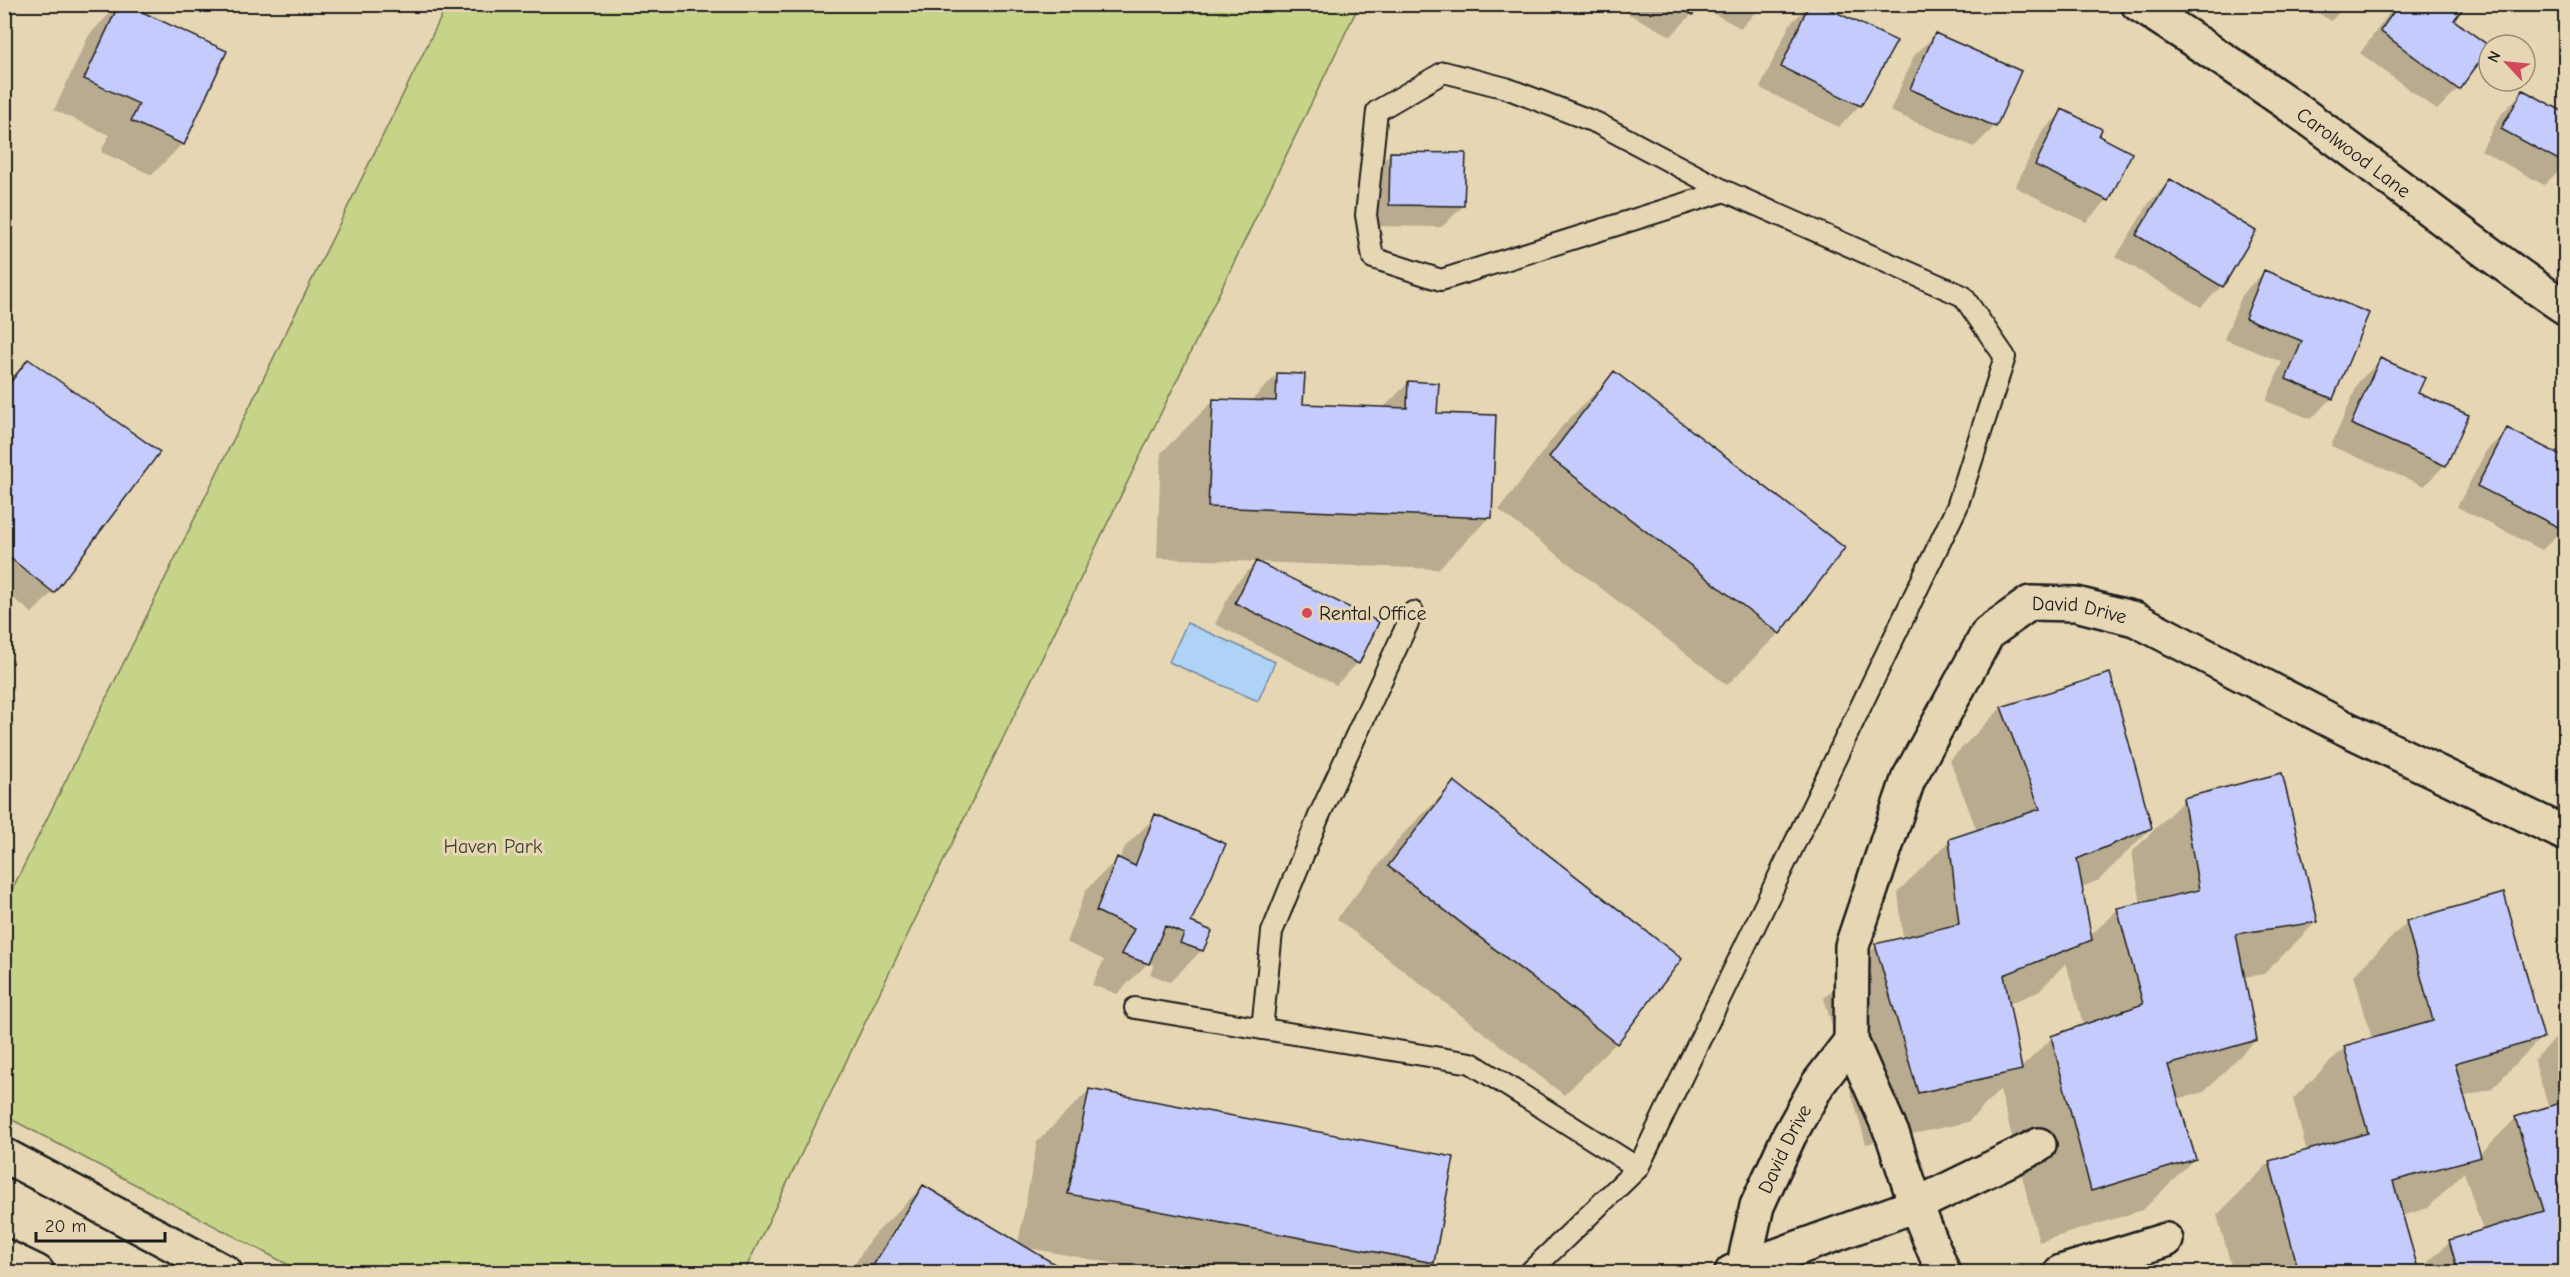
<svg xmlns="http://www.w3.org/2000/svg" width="2570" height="1277" font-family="'Comic Neue',sans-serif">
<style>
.green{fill:#c5d488;stroke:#707852;stroke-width:1.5}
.water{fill:#aed3f7;stroke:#748a9f;stroke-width:1.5}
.shadow{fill:#0003;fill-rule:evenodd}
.building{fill:#c5cbfd;stroke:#1c1c1c;stroke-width:1.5}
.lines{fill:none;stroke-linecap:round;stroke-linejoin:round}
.lane-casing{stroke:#1c1c1c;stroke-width:24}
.street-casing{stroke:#1c1c1c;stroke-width:38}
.primary-casing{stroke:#1c1c1c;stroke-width:38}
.lane{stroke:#e7d6b3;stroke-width:20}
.street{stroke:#e7d6b3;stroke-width:33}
.primary{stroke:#e7d6b3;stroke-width:33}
.poi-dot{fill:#d1495b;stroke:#e7d6b3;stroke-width:2}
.labels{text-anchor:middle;stroke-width:6;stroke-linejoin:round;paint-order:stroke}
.street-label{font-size:20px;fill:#1c1c1c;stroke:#e7d6b3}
.poi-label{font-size:20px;fill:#1c1c1c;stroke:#e7d6b3;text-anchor:start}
.park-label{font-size:20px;fill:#3e4132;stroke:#e7d6b3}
</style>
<rect width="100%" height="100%" fill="#e7d6b3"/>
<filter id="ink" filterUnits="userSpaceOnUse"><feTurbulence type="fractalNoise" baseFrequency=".0167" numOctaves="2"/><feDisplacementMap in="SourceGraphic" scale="12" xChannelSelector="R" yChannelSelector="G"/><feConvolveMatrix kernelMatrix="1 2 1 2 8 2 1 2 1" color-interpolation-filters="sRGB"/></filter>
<g filter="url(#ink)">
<path class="green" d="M447,5h912l-615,1267h-442l-297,-156v-212z"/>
<path class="water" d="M1187,623l88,39 -17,39 -89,-39z"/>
<path class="shadow" d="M119,4l63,140 -30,31 -51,-23 8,-17 -55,-25 35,-75z
M1626,4h137l-22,24 -44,-23 -5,9 -21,22 -48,-25z
M1810,4l50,101 -21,22 -79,-39 30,-64z
M2305,4h42l-16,17z
M2396,4h68l-12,17 6,68 -21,21 -77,-57z
M1935,35l60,91 -21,21 -84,-36 24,-55z
M2523,92l43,72 -22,21 -63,-35 21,-37z
M2063,111l34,26 33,17 -23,46 -21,22 -71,-35 27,-55z
M1391,153l72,53 -21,21 -73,-1 1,-52z
M2170,181l52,105 -21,21 -85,-50 33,-54z
M2264,272l103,41 -35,85 -21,21 -45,-18 16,-39 -58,-23 19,-46z
M28,360l129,93 -104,139 -21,21 -28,-22v-206z
M2381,360l35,34 29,71 -21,21 -93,-40 28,-65z
M1615,373l228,176 -64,84 -52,52 -228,-175 64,-85z
M1277,375l25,31 80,3 27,-27 27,33 54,102 -52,52 -281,-11 4,-105 52,-52 37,1z
M2507,430l59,30v65l-24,25 -85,-43 29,-56z
M1256,563l121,60 -19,40 -22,22 -121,-61 20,-40z
M2001,708l150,120 -52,52 -19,8 9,49 29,-28 23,-5 -9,-52 52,-52 132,122 -52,52 -21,3 13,63 -52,52 -27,7 18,59 -52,52 -104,32 -39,-152 -32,32 -102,22 -42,-146 52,-52 27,-7 -5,-47 52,-52 27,-9 -27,-71zM2066,963l18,64 -32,11 -32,31 -12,-65 30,-12z
M1454,783l226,176 -64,84 -52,52 -227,-176 65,-84z
M1156,816l33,107 21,9 -9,19 -31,31 -20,-8 4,-9 -6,-2 -31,31 -25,-9 12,-25 -38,-18 20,-52 31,-31 2,1 6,-13z
M2503,895l39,142 -51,52 -28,8 16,58 37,-37 33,-10 -15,-48 32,-32v244h-148l31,-30 34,-11 -19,-59 -36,36 -27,8 16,56h-184l-16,-57 52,-52 38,-11 -14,-53 52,-52 27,-8 -18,-64 52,-52z
M1089,1090l344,172 -11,10h-262l-137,-25 42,25h-215l21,-34 52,-52 95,58 19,-102z"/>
<path class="building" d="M119,4h6l102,47 -43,94 -53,-24 8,-17 -55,-25z
M1672,4h26l-5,11z
M1809,4h10l78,37 -36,65 -80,-39z
M2399,4h67l-12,16 35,26v3l-30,41 -79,-59z
M1935,33l86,38 -25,56 -86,-38z
M2523,90l43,23v51l-65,-35z
M2062,109l40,20 -3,7 33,17 -23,48 -74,-36z
M1390,152l76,1 -2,53 -75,-1z
M2170,179l86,52 -33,56 -87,-52z
M2264,270l105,43 -36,86 -47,-20 16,-38 -57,-23z
M2380,358l45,20 -7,15 51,22 -23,51 -95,-42z
M28,359l132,93 -106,141 -50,-40v-162z
M1614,371l231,177 -65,86 -231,-177z
M1277,373l28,1 -2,30 104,4 1,-27 31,2 -2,30 59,2 -4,103 -284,-11 5,-108 63,2z
M2507,428l59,30 -2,72 -87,-44z
M1256,561l123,61 -20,42 -124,-61z
M2110,673l42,155 -75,31 15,81 -88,35 18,95 -104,23 -43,-149 84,-20 -10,-85 91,-30 -39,-102z
M2282,773l36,149 -82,12 21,106 -89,25 28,94 -105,32 -40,-155 92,-32 -26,-96 82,-18 -16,-92z
M1454,781l228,178 -65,85 -229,-178z
M1155,814l71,30 -35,78 21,9 -9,20 -23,-8 4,-9 -19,-8 -16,38 -28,-10 13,-25 -38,-18 21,-54 18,9z
M2504,893l40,145 -89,25 26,94 -88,24 26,91h-120l-30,-111 99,-28 -24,-87 89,-25 -27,-100z
M1089,1089l365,68 -20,106 -366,-69z
M2566,1101v171h-108l-9,-32 95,-29 -29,-94z
M923,1185l145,87h-199z"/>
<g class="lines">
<g class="lane-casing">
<path id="lane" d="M1135,1008l336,55 167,105
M1262,1029l10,-97 47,-116 94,-204
M1530,1272l108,-104 319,-661 48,-150 -42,-61 -238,-105 -128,-68 -91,-35 -62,-16 -67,39 -11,104 7,43 68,22 284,-89"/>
</g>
<g class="street-casing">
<g id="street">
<path id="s1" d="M2138,4c59,38 118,76 174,117 85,62 166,128 254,187"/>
<path id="s2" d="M1743,1269l14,-63 32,-70 29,-52 33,-43"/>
<path d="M1732,1272l184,-67 123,-60"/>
<path id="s3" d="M1943,1272l-27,-67 -23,-69 -42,-95 1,-95 56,-166 80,-147 42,-30 46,1 59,15 210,109 221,106"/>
<path d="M2061,1272l105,-32"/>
</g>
</g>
<g class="primary-casing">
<path id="primary" d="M4,1155l221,117
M4,1256l33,16"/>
</g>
<use href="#lane" class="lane"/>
<use href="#street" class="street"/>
<use href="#primary" class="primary"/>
</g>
</g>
<circle class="poi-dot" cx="1307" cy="613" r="6"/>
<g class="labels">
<g class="street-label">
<text dy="7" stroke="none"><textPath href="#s1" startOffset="262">Carolwood Lane</textPath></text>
<text dy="7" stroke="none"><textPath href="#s3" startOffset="788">David Drive</textPath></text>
<text dy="7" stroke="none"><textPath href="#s2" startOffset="128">David Drive</textPath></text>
</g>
<g class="poi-label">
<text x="1319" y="620">Rental Office</text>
</g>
<g class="park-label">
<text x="493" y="853">Haven Park</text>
</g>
</g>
<rect width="2570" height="1277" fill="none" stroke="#e7d6b3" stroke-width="24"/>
<rect x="12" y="12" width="2546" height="1253" fill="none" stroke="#1c1c1c" stroke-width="2" filter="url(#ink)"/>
<g transform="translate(2507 63) rotate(296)"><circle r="28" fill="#e7d6b3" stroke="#968c77" stroke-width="1.5"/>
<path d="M0-4.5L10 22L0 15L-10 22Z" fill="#d1495b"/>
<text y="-9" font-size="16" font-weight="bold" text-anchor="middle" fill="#1c1c1c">N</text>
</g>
<path d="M36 1232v9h129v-9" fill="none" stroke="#1c1c1c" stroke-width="3"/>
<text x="45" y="1232" font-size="18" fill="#1c1c1c" stroke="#e7d6b3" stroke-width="4.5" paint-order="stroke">20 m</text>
</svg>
